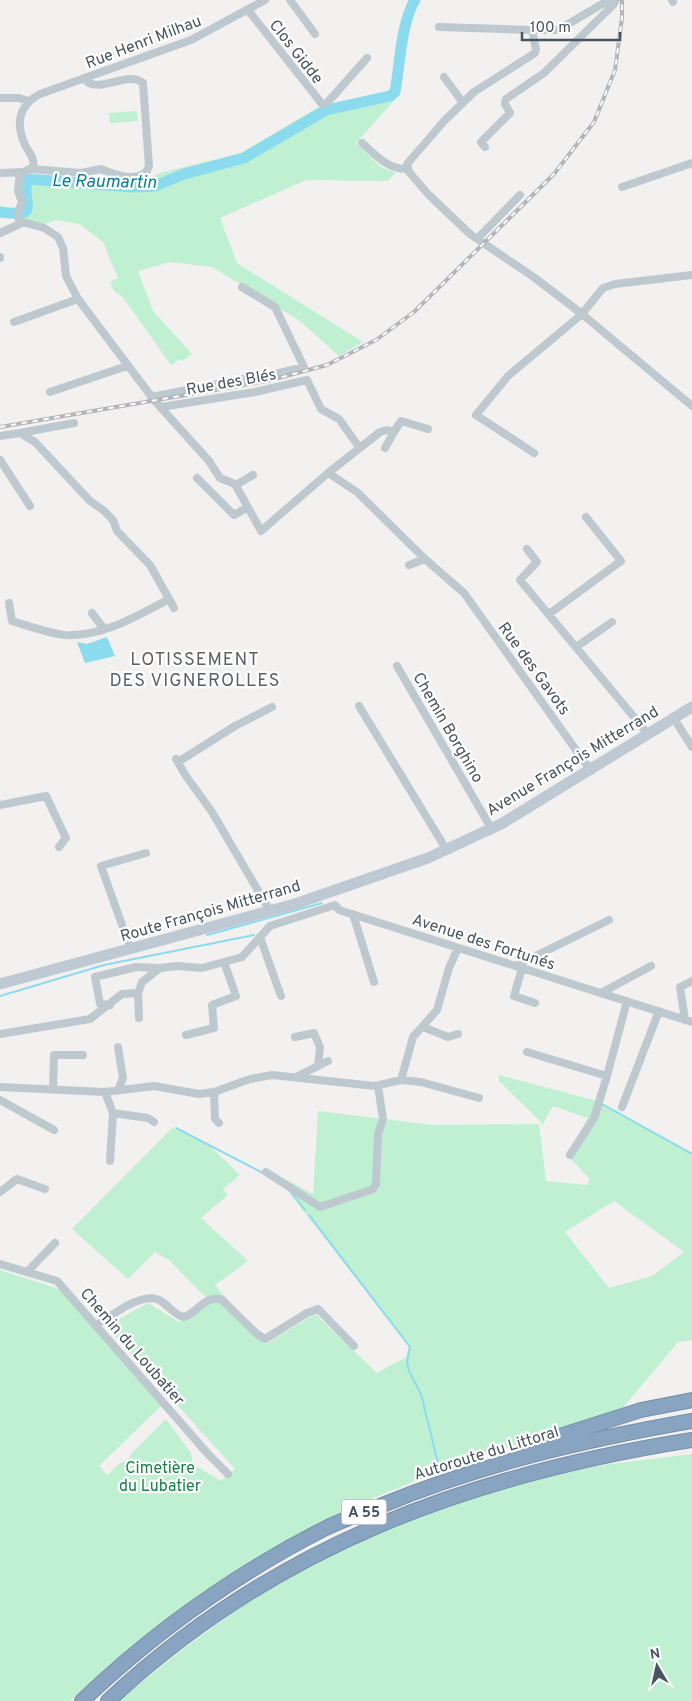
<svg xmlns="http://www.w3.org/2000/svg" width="692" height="1701" font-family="Overpass,sans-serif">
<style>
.green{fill:#bff0d1;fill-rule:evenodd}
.water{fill:#8bdbee}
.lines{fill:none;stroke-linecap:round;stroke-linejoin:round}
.stream{stroke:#8bdbee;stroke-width:2}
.river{stroke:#8bdbee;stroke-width:11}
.highway-casing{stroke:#738fab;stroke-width:16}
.street{stroke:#bec8cf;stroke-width:8}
.secondary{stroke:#bec9d4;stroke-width:11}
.highway{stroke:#88a4c0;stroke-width:14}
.rail-casing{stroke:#b2b6bb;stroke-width:4}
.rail{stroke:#fff;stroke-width:2;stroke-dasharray:5.5;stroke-linecap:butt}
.labels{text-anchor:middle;stroke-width:4.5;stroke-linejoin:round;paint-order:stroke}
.shield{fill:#fff;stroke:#7f878e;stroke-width:1}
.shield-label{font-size:15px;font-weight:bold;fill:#48545e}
.street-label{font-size:16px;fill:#48545e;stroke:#fff}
.park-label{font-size:16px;fill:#16824a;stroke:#fff}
.water-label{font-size:18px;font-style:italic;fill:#0b7d97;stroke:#fff}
.neighbourhood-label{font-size:18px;letter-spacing:1px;fill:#5d6166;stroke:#fff}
</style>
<rect width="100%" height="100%" fill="#f3f0f0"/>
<path class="green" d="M391,90l8,5 -43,48 25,24 15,6 -9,8 -81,-1 -86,38 17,45 126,79 -24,14 -39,-35 -88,-54 -42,-5 -32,9 15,40 39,43 -10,7 -2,-2 -9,6 -49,-69 -7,-4 -5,-10 8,-4 -15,-36 -24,-18 -23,-4 -14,5 -20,-4 4,-46 114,7 23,-10 78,-19 76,-45z
M137,111l1,10 -28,2 -1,-10z
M499,1075l98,26 95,52v187l-14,2 -57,68 -176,59 -94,38 -67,35 -78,48 -75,57 -61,54h-70v-431l62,20 99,116 -62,60 8,9 13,-12 8,-3 4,-7 34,-34 25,34 2,11 28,17 14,-12 -129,-143 42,-23 31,19 32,-19 -42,-43 -14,-8 -27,27 -56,-50 100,-101 37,17 31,30 -17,14 5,6 -27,23 47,43 -33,24 51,59 49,-30 62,59 29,-16 3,-10 -124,-160 -19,-18 47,25 5,-83 116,14 105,-1 7,57 42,4 1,-7 -22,-23 21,-37 -35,-12 -10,18 -44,-43zM614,1201l70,51 -32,24 -43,12 -44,-56z
M692,1454v247h-574l64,-51 83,-61 70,-36 103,-46 101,-30 65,-12z"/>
<path class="water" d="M107,637l8,19 -30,7 -8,-21 10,2z"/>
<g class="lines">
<path class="stream" d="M207,935l115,-32
M0,996l104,-31 150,-30
M602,1104l90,50
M176,1128l87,45
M291,1192l14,18
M309,1215l101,132 -3,15 2,9 12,23 18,73"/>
<path class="river" d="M0,212c43,6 21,-7 27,-33l106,8 22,-1 29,-12 60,-16 82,-48 64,-14 5,-4c5,-28 6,-69 20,-92"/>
<g class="highway-casing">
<path id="highway" d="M525,1447l116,-37 51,-10
M82,1701c71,-68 154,-127 242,-172 18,-9 37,-16 56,-23 101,-42 204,-66 312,-85
M108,1701c167,-156 362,-226 584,-261"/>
</g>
<path class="street" d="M290,0l25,34
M672,0l1,2
M248,10l74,94 5,-1 40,-45
M439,27l93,3
M444,77l19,26
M0,98h19l9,3
M362,143c14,12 26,27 46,26
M485,147l-4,-5 29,-29 -5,-9 1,-5 38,-26 70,-69 2,-4
M31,169l50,4 20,-4c13,6 43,16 48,-3l-6,-83c-15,-14 -47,14 -59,-5
M20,172l-2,19 4,11 -4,10 1,9 25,7 14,9 5,11 3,28 12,23 76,101 55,61 11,17 15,6 26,47 67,-58 29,19 68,67
M0,173l24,-1 9,-5c2,-9 -4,-14 -8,-22 -10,-22 -6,-40 15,-51l151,-54 74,-40
M622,187l70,-24
M0,233l22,-10
M478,238l42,-43
M0,257v1
M692,275l-77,9 -12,4 -21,26 110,92
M14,322l64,-23
M50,392l77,-26
M151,397l93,-18 15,-1 45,-11 -29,-60 -33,-20
M161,407l94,-15 52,-12 14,29 18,10 20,28
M20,433l54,-10
M0,436l20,-3 15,9 55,59 13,9 10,10 4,11 33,34 19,34c-32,17 -67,38 -104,36 -17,-2 -36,-9 -53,-14l-3,-18
M385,448l9,-16
M534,453l-58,-38 32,-39 74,-62 -47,-36 -65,-44 -41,-39 -20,-23 -2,-8 38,-44 29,-28 61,-39 1,-4 -4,-19h26l51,-30
M0,460l30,46
M328,473l52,-41 7,-2 7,2 7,-11 27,8
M197,478l37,37 14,-8
M236,485l17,-10
M527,549l10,13 -17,18 128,154
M409,565l16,-6 39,34 127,178
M169,599l5,9
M92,613l12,16
M549,614l72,-53 -35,-44
M576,647l36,-25
M397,666l94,162
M359,706l87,143
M673,717l19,30
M176,759l10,17 26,36 58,99
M178,762l57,-36 37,-19
M0,805l46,-9 20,42 -7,9
M353,914l21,68
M260,937l21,59
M131,950l-30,-84 45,-13
M515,966l94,-46
M522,968l-8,28 21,7
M138,993l1,25
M601,993l50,-27
M110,1005l-10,-1 -5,-27 41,-10 24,1
M685,1020l-5,-33 12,-6
M423,1027l25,10 10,-3
M0,1034l90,-15 32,-25 16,-1 4,-11 18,-14 17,-2 25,2 40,-11 28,-31 65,-21 4,5 353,112
M186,1035l28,-7 -2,-23 24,-9 -12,-34
M295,1037l19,-4 6,14 -2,19
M527,1052l80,24 20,-75
M296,1077l32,-16
M401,1080l12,-43 24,-27 12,-42 9,-20
M0,1087l105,5 49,-6 45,8 15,-2 36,-13 22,-4 103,11 26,-6 20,2 58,16
M53,1089l1,-34h29
M118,1090l5,-12 -5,-31
M105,1092l8,21 -3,48
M214,1092l1,27 4,4
M0,1100l54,30
M622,1107l37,-96
M113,1113l35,5 6,4
M570,1155l24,-37 13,-42
M266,1172l54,35 53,-18 3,-5 2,-50 5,-15 -5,-33
M0,1192l17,-13 28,10
M0,1264l57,17 151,173 20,20
M27,1272l28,-29
M96,1325c14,-8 46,-34 63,-25 9,4 14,15 25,17 15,-5 21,-23 38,-17l35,34 8,5 42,-26 11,-4 36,37"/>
<path class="secondary" d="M0,984l295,-80 133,-46 73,-34 191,-117"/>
<use href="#highway" class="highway"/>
<g class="rail-casing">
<path id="rail" d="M0,427l267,-46 60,-16 49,-25 38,-28 140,-138 40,-52 21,-52 7,-52v-18"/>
</g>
<use href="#rail" class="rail"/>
</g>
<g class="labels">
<rect class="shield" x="341.5" y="1499.5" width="45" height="25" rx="4"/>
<g class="shield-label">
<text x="364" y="1517">A 55</text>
</g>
<g class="street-label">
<text transform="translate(143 41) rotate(-21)" y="6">Rue Henri Milhau</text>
<text transform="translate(297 51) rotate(52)" y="6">Clos Gidde</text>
<text transform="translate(231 381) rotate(-10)" y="6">Rue des Blés</text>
<text transform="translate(535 668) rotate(54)" y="6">Rue des Gavots</text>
<text transform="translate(449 727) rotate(60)" y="6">Chemin Borghino</text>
<text transform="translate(572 760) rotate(-31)" y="6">Avenue François Mitterrand</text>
<text transform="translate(210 910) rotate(-16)" y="6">Route François Mitterrand</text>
<text transform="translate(484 941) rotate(18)" y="6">Avenue des Fortunés</text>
<text transform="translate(133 1346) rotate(49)" y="6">Chemin du Loubatier</text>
<text transform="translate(486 1452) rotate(-17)" y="6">Autoroute du Littoral</text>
</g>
<g class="park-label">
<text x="160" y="1473">Cimetière<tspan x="160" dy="18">du Lubatier</tspan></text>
</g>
<g class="water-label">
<text transform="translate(104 181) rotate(1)" y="6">Le Raumartin</text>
</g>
<g class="neighbourhood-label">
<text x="195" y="665">LOTISSEMENT<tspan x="195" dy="21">DES VIGNEROLLES</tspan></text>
</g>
</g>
<g transform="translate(657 1666) rotate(351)" stroke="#ffffff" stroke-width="4" paint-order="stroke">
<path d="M0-4L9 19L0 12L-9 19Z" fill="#48545e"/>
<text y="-8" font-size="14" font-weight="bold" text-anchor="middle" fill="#48545e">N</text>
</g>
<path d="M522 32v8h98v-8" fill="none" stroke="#48545e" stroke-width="2.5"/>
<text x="530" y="32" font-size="15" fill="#48545e" stroke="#ffffff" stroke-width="4" paint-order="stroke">100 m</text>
</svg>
